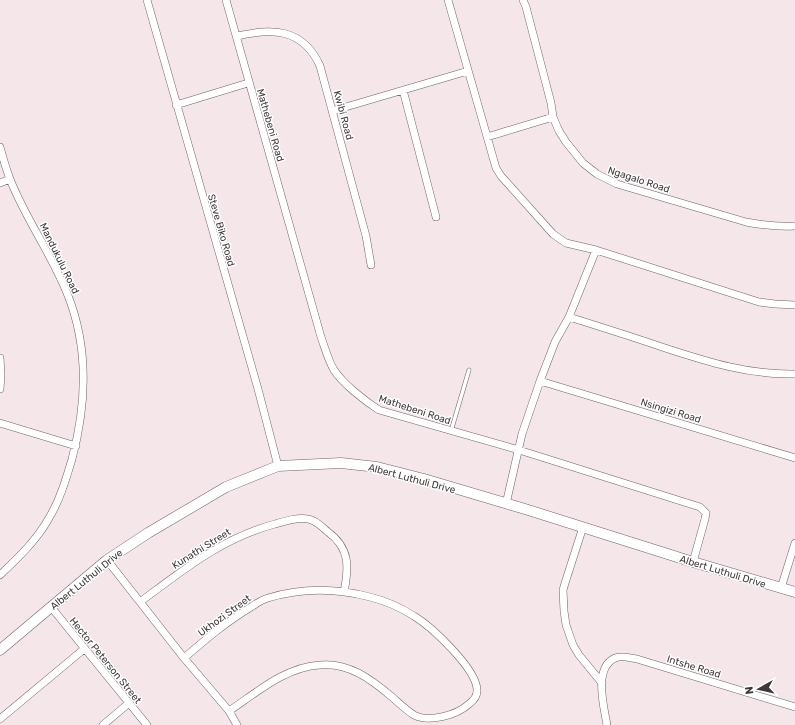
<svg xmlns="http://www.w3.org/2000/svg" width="795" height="725" font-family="Rubik,sans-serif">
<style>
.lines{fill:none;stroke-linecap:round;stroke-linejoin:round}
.lane-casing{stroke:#6f6265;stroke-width:4.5}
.street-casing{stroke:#6f6265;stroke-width:8}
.secondary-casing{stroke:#6f6265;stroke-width:11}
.lane{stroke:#fff;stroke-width:3.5}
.street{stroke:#fff;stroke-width:7}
.secondary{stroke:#fff;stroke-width:10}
.labels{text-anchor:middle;stroke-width:3;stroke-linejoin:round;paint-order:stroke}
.street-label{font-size:10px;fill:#3e383a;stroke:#fff}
</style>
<rect width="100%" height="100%" fill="#f5e6e9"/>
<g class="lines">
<g class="lane-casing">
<path id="lane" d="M451,431l18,-61"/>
</g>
<g class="street-casing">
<path id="street" d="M147,0l111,389 20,77
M226,0l95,337c4,11 7,23 13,33 9,14 31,31 45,40l140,40 181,57 6,6 -1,6 -12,43
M448,0l48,168 5,8 52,58 13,9 30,7 163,52 16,2 20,1
M523,0l3,7 25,96 2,14 6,14 7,11 17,21 14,11 20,10 129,38c16,3 32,5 49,4
M237,36c35,-8 66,-8 83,30l46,170 5,29
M403,90l33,127
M176,105l72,-22
M332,111l136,-40
M487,137l66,-20
M0,147c3,11 6,22 10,32 15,39 41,74 57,114 22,54 20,110 5,166 -6,20 -12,41 -23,59 -12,22 -31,40 -49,57
M0,183l10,-4
M569,317c32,10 64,20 96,31 43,14 84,27 130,26
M0,358l1,17 -1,14
M540,381l255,77
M0,423l76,23
M506,504l16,-70 18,-53 15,-39 14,-25 27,-67
M583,527l-17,53 -3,10 1,21 2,14 7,20 6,10 23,28
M107,560l77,98 45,53 8,14
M781,588l14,-45
M140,602c43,-32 82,-64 135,-78 10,-3 23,-7 33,-5 8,1 14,8 20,13 22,16 21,35 16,60
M51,607l96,118
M184,658c21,-18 42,-36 67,-51 5,-3 10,-7 17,-9 33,-10 68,-10 102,-1 16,4 30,10 44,19 18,11 64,54 63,75 0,6 -4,10 -8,13 -12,11 -40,19 -55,11 -8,-5 -15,-12 -22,-18 -21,-18 -44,-35 -72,-32 -35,2 -64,28 -91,46
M0,719l84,-70
M103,725l26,-22
M607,725c-3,-18 -14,-57 8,-67 7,-3 15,0 22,1l158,48"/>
</g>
<g class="secondary-casing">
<path id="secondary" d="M0,650l107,-90 41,-27 78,-46 52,-21 63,-3 36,4 47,12 101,30 168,53 102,30"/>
</g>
<use href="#lane" class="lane"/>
<use href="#street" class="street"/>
<use href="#secondary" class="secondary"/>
</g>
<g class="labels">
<g class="street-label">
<text transform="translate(344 115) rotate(75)" y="4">Kwibi Road</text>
<text transform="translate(271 125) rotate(74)" y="4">Mathebeni Road</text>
<text transform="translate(639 179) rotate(18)" y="4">Ngagalo Road</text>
<text transform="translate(222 230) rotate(74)" y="4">Steve Biko Road</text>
<text transform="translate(60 258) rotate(64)" y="4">Mandukulu Road</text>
<text transform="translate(415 409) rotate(18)" y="4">Mathebeni Road</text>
<text transform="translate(671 410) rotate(17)" y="4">Nsingizi Road</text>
<text transform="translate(412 478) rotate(15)" y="4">Albert Luthuli Drive</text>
<text transform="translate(201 548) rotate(-32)" y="4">Kunathi Street</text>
<text transform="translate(723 571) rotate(17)" y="4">Albert Luthuli Drive</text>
<text transform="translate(86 579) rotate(-39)" y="4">Albert Luthuli Drive</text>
<text transform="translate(224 615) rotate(-36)" y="4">Ukhozi Street</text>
<text transform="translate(106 660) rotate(51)" y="4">Hector Peterson Street</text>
<text transform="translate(694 666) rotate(17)" y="4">Intshe Road</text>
</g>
</g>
<g transform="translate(759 689) rotate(262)" stroke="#ffffff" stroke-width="3" paint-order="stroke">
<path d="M0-3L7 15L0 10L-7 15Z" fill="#3e383a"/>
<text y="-6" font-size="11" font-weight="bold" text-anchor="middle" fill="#3e383a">N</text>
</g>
</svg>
